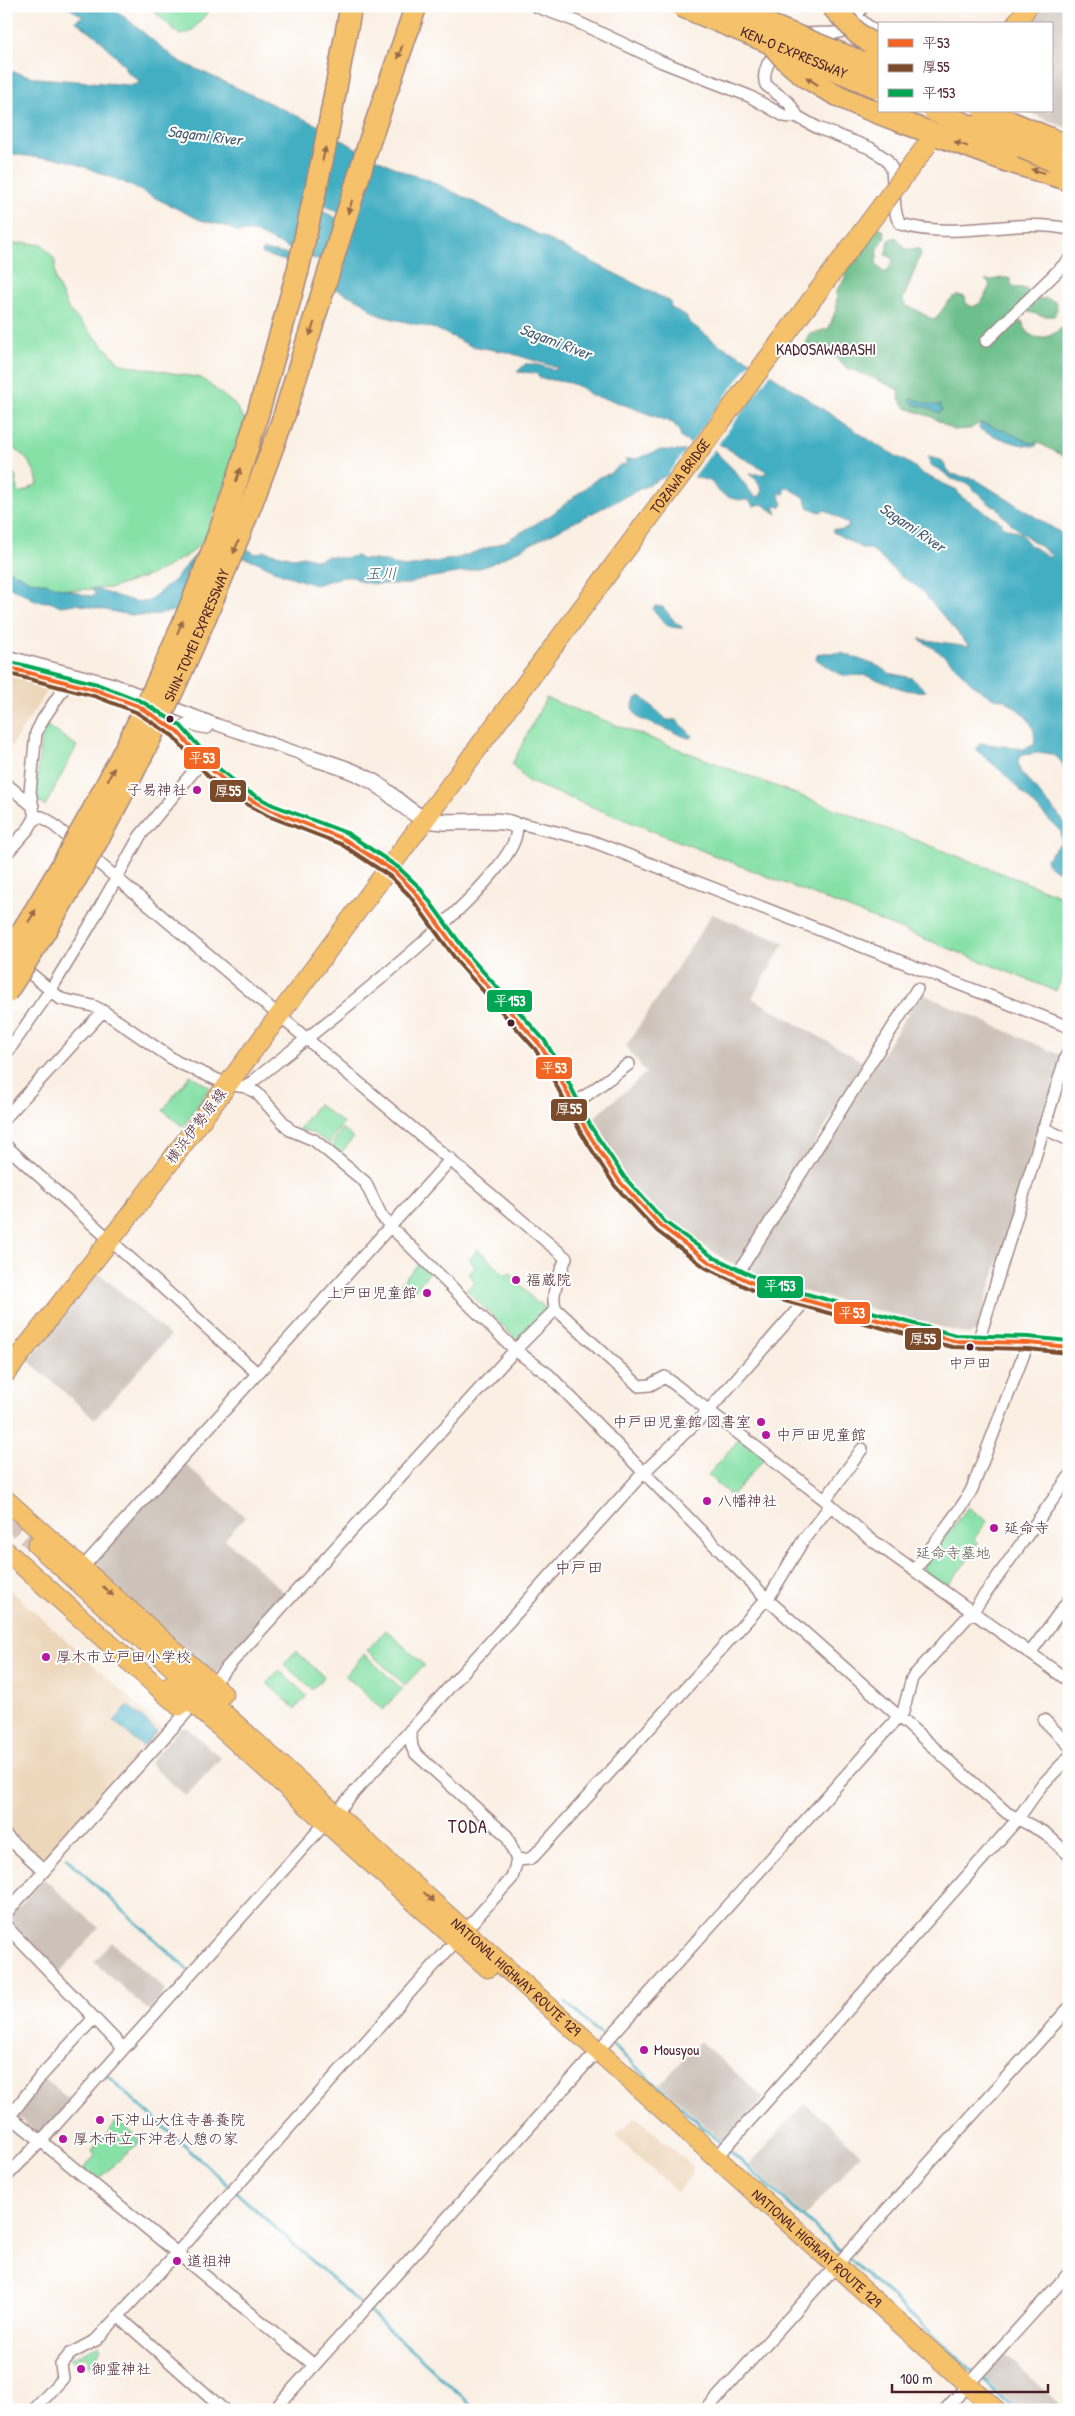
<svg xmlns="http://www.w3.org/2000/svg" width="1075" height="2416" font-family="'Patrick Hand','Klee One',sans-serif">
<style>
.built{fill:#edd7bb}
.industrial{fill:#ccc2b9}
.green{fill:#87e1a7;stroke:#688069}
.forest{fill:#6dbf8c;stroke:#5c6f5c}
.water{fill:#43aec2;stroke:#466676;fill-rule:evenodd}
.pier{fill:#faefe3}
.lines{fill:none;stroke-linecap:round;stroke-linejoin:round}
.stream{stroke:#43aec2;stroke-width:3}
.trunk-tunnel{stroke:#d7c5be;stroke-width:19;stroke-dasharray:19 9;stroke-linecap:butt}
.minor-casing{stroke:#a28787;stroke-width:14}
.tertiary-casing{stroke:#a28787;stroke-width:18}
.primary-casing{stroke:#a28787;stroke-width:21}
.trunk-casing{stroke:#a28787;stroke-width:21}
.motorway-casing{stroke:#a28787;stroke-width:24}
.minor{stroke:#fff;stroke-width:11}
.tertiary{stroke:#fff;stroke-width:15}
.primary{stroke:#f5c16b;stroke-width:19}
.trunk{stroke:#f5c16b;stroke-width:19}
.motorway{stroke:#f5c16b;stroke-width:21}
.primary-bridge-casing{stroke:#a28787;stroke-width:21;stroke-linecap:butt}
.motorway-bridge-casing{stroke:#a28787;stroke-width:24;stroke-linecap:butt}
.primary-bridge{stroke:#f5c16b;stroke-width:19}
.motorway-bridge{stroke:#f5c16b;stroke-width:21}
.bus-1-casing{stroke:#fff;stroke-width:8}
.bus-2-casing{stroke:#fff;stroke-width:8}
.bus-3-casing{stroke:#fff;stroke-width:8}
.bus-1{stroke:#f26522;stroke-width:4}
.bus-2{stroke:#7a4b2a;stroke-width:4}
.bus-3{stroke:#00a651;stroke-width:4}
.oneway{fill:#976848}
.bus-dot{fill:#4a1f2b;stroke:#fff;stroke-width:2}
.poi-dot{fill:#b5179e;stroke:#fff;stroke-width:2}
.labels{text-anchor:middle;stroke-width:4;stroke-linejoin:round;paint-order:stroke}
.bus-label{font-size:14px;fill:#4a1f2b;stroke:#fff}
.street-label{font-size:15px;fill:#4a1f2b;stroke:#fff}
.poi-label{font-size:15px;fill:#4a1f2b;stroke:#fff;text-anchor:start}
.park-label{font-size:15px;fill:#5c5950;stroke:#fff}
.water-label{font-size:16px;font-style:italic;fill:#475f6f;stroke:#fff}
.neighbourhood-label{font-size:16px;fill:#4a1f2b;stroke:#fff}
.quarter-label{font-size:18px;letter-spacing:1px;fill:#4a1f2b;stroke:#fff}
.line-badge{stroke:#fff;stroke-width:2}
.badge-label{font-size:14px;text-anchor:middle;font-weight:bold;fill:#fff}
</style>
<rect width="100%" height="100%" fill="#fff"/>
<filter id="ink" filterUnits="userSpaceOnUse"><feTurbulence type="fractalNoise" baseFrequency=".02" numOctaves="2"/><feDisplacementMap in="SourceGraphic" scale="10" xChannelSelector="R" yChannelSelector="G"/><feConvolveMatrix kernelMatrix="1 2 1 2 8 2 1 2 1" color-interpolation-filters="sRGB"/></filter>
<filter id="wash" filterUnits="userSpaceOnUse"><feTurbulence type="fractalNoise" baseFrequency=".0096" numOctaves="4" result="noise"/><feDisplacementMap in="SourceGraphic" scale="20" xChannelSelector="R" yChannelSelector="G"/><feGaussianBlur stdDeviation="1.12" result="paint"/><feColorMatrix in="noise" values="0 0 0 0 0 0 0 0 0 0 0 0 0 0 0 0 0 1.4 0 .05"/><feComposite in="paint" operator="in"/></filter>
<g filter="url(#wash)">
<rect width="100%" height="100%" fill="#faefe3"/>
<path class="built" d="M6,673l46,11 -46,70z
M6,1586l158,143 -18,22 -6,1 -10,12 -1,5 -79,88 -10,1 -34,-31z
M635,2116l58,51 -1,8 -15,17 -61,-55z"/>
<path class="industrial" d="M1044,6h25v123l-44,-18h26v-87h-20z
M712,914l73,29 -33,55 113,65 -125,199 -7,3 -68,-44 -45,-46 -31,-53 57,-49 -20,-27z
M921,993l141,63 -86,276 -8,2 -212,-55 -7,-16z
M98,1272l72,64 -75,83 -66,-58z
M182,1461l63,56 -20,22 62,56 -71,78 -4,1 -120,-109z
M181,1727h5l35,31 -35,38 -37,-33z
M44,1879l55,49 -40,46 -51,-55z
M112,1942l54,48 -17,21 -55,-49z
M700,2041l64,57 -41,43 -63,-56z
M43,2078l29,24 -30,35 -28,-23z
M805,2103l56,51 -56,62 -56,-51z
M1001,2351l63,56 -2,3h-43l-39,-36z"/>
<path class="green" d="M148,6h65l-22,26 -11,3z
M27,243l16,2 12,15v19l14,31 52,54 80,14 33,26 14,20 -43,114 -14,15 -35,20 -44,15 -36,2 -13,-1 -22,-7 -11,-1 -24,-13v-106l9,13 3,15 3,3 17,-9c-3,-20 -16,-31 -32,-41v-199z
M546,698l523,201v64l-13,28 -529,-210 -15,-17z
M46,725l31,21 -32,60 -7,-5 -3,-6 6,-54z
M190,1075l20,12 -27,40 -20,-17z
M318,1104l25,19 -14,21 -14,-10 -16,-5z
M343,1128l10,10 -13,16 -9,-8z
M478,1249l27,26 6,-2 26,31 2,-2 11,10 -31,30 -53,-52 9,-9 -6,-7 6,-7 -6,-7z
M420,1262l11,9 -22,25 -11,-10z
M740,1438l26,19 -35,39 -23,-21z
M968,1507l19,14 -13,18 4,4 -4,5 2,2 -30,37 -25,-18z
M386,1630l38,35 -19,20 -38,-35z
M296,1651l28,26 -12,13 -28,-26z
M364,1654l38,35 -19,21 -38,-35z
M279,1670l28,26 -12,13 -28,-26z
M118,2120l23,21 -45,40 -13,-11 12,-14 -3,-5z
M99,2345l2,2 -9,21 -4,-4 2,-3 -5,-5 -2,2 -3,-2 -6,7 -5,-4z"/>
<path class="forest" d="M879,227l4,3 2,6 -7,13 -2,15 7,8h4l6,-11 -2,-4 -6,-2 4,-15 7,-3 10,12h13l2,4 -18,47 3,7h5l23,13c10,-9 16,-30 31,-23l1,6 6,4 7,-3 5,-6 6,-13 -5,-5c10,2 16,-5 26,-1v5l4,4c11,-2 15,4 21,12l10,-2 10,4 1,7 -3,7h-10l-23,-6 -39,34 6,3 20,-19 14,-7c8,28 34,16 47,-1v139l-32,-17 -7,1 -45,-19 -5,-1 -10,6 -17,1 -21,-13 -26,-9 -7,-9 1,-6 -3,-4 -31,-14 -17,-6 -9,-6 -12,-17 -15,7c-8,-5 -7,-10 -5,-18l21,-7 7,-19 1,-19 7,-10 2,-9z"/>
<path class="water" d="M65,6h46l66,54 140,65 42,25 47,23 21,6 59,29 185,94 -1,5 16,9 3,6 29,22 31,16 128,85 35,20 11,9 34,16 3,6 42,27v3l18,7 10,12 19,12 3,-1c-14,-13 -50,-34 -54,-49l-6,-1 -24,-22 -16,-5 -13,-10 -5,-2 -4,-3 -2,-7 13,3 10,14 24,5 94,59v268c-4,-19 3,-49 -23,-53 -8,-2 -16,3 -24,1l-4,7 2,10 47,54 2,-2v52l-14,-5 -8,-6 -1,-5 16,-18 -1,-9 -61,-62 -25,-21 6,-6 42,6 11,-4c4,-24 -14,-33 -30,-46 -22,1 -41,-26 -56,-40 -9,-8 -20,-14 -29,-20l50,7 -50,-58 -21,-14 -27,-25h-7l-31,-17v-3l9,1 7,-3 -2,-4 -22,-13 -5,2 -11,-4 -5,-11 -15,-9 -6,1 2,3 -1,2 -6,-1 5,11 -2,3 -7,-1 3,8 -15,-10 -9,2 -4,-6c-14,1 -31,-4 -37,-18l-36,-11 -189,95 -23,6 -43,7 -11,5h-36l-12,-2 -9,-5h-11l-27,8 -33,-11 -27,-13 -15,-4 -61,53 -31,6 -18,-1 -54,-11 -16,2 -11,-4 -14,-1c-9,-8 -19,-9 -29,-17v-16l24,13 11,1 48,14 7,-1 -5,-7 42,13 14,1 26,-21 34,-39 37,5 12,7 8,-3 29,7 10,-2 15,4 10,-4 14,2 16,-2 2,3 26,2 8,4 12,2 52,-9 46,-16 47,-27 48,-38 10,-3 11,-9h6v-6c12,2 21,-5 31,-8 10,-3 21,2 32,-1l2,-6 -10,-6 -2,-8 -6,-7 -62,-23 -19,-4 -10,-8 -12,-5 -30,-5 -5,-5 -18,-1 8,-8h10l20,6 3,-2 -51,-16 -36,-6 -35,-17 -55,-13 -10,-6 -8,-8 -28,-13 -15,-13 22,-6 4,-3 -4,-4 -31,-5 -22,4 -27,-8 1,-4 34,6 2,-3 -45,-21h-17l-12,-6 -25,-6 -77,-38 -54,-21 -13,-3h-16l-34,-5v-83l32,8 91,7 9,-1 1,-3 -13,-10 -2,-6 -29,-30 -20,-14 8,-5zM321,204l35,17 2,4 -5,1 -33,-16zM716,442l50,29v3h-17c7,5 15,13 12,21l-4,2 -4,-2 -20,-26 -20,-20z
M912,398c9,3 18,8 28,7l2,5 -2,3c-6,-1 -7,-4 -12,-5 -8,-3 -12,-1 -19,-8z
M980,423l26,8 24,12 7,-1 -1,4c-17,1 -42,-10 -57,-17z
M655,606l8,1 12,15 8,6c-22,0 -17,-7 -31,-19z
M822,653h20l36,13 11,7 23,5 14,13c-19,3 -38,-8 -56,-14 -9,-4 -20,1 -30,-3 -9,-3 -16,-10 -24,-15l1,-4z
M641,696l26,24h10c4,8 11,8 15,17l-4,1 -50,-20 -6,-10 3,-9z
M128,1705l29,26 -14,16 -29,-26z"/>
<path class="pier" d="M753,359l18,14 -78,105 -17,-4 -12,6z"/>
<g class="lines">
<path class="stream" d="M66,1858l122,112
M565,2002l40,36
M610,2043l233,210
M105,2074l255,230
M847,2257l127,115
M368,2311l109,99
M979,2376l37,34"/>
</g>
</g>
<g filter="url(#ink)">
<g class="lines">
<path class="trunk-tunnel" d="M6,1517l31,28"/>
<g class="minor-casing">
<path id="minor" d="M535,6l38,14 89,42 87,34 35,20 8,1 4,-3
M852,13l27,22
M805,34c36,-3 37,7 58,-28
M779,48c-9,11 -18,23 -13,37l23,18 9,14 20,11 52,20 16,11 6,10 3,39 2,10 4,6c54,17 113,-7 168,5
M986,341l83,-81
M6,656l107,28 105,41 89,31
M177,731l11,-7 19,4
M6,784l27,22
M35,818l7,-1 7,4 517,437c-5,14 -17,37 -10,51l83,77 11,-1 15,-8 160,123 44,38 200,143
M523,824l66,16 480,187
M6,854l23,-26 6,-10 -5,-26 6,-59 7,-14 25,-37
M19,964l42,35 32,7 10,5 74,51 50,22 19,3 11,6 33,37 24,10 51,42 16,33 9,11 125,124 34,25 218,224 240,214 38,20 24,22
M6,1054l44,-63 39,-64 51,-91 63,-76
M246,1087c41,-35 284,-214 270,-261
M573,1105l56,-41
M6,1117l97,-106
M1043,1128l26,12
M6,1146l251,227
M735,1278l182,-289
M978,1342l88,-286 3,1
M825,1500l37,-51
M82,1568l369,-409
M915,1570l49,-67 8,-14 56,-146
M1030,1653l38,-52
M212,1684l303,-334 41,-41
M1044,1720l25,25
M341,1807l303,-335 65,-62 97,-110
M6,1836l38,35
M517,1860l12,-1 5,-3 237,-262 33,-55 27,-34
M6,1913l180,-200
M6,1926l117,122
M6,2113l35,28 -35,36
M10,2116l31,-40 52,-57
M716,2158l301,-338 24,-34 28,-29
M118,2316l106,94
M314,2365l-137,-112 335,-375 5,-18 -10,-24 -92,-83 -3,-6 -2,-17
M34,2410l29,-32 -2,-13 9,-11 26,-14 81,-87 -136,-112 279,-312
M274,2410l629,-698 9,-34 61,-67 96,-134
M706,2410l363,-402
M945,2410l124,-137"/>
</g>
<g class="tertiary-casing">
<path id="tertiary" d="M6,667c59,15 123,24 171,64 10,9 18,20 27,31 11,13 24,23 38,33 36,25 80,28 116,52 19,12 41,26 56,44 18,22 32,48 51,70 24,29 51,55 75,84 19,25 31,58 46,85 41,74 100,130 179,159l189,52 74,2 41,4
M307,756c22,7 44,13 65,25 18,10 33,30 53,38 23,8 77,-4 91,7"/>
</g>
<g class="primary-casing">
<path id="primary" d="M1016,24l12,-18
M392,864l42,-57
M6,1373l134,-171 243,-326"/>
</g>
<g class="trunk-casing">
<g id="trunk">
<path d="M6,1500l217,194"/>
<path id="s1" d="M37,1545l959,865"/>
<path d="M6,1551l173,155"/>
<path d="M172,1684l316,284"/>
</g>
</g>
<g class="motorway-casing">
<path id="motorway" d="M1007,161l62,19
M298,270l27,-123 26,-141
M283,419l87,-279 46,-134"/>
</g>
<use href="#minor" class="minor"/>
<use href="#tertiary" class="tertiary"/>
<use href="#primary" class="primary"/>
<use href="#trunk" class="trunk"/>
<use href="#motorway" class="motorway"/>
<g class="primary-bridge-casing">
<g id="primary-bridge">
<path id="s2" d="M434,807l493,-662"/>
<path d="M383,876l9,-12"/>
</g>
</g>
<g class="motorway-bridge-casing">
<g id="motorway-bridge">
<path id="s3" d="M681,6l198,82"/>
<path d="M722,6l157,63"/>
<path d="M753,6c21,71 95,96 157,119 32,12 65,24 97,36"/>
<path d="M832,6l25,27 22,16"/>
<path d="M934,111l120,50"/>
<path d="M984,111l77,32"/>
<path d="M6,957c88,-137 163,-285 218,-438 29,-82 51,-166 74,-249"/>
<path id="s4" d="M6,993c120,-183 203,-369 277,-574"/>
</g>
</g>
<use href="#primary-bridge" class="primary-bridge"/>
<use href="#motorway-bridge" class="motorway-bridge"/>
<g class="bus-1-casing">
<path id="bus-1" d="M6,667l90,23 42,16 39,25 36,40 29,24 28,15 74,29 51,33 19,19 51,70 75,84 19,31 27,54 34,52 41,44 48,36 56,27 189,52 74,2 41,4"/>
</g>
<g class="bus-2-casing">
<path id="bus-2" d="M6,673l88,23 42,16 37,24 35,40 31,24 29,16 73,28 50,33 18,18 51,70 75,84 18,30 28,54 34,53 42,45 49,37 57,27 189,52 76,2 40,4"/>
</g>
<g class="bus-3-casing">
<path id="bus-3" d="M7,661l90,23 44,17 40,25 36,41 28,23 28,15 74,28 52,35 20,19 51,70 75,84 19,32 27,54 34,51 40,44 48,35 54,26 188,52 73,2 41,4"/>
</g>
<use href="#bus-1" class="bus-1"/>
<use href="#bus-2" class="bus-2"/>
<use href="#bus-3" class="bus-3"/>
</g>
<defs><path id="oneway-solid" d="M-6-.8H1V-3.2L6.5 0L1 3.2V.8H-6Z" transform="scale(1.25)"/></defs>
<g class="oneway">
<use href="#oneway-solid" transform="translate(400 52) rotate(109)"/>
<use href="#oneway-solid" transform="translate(812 81) rotate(-146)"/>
<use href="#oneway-solid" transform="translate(961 144) rotate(-160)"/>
<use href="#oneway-solid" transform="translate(324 154) rotate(-78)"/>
<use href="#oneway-solid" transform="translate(1038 171) rotate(-165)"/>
<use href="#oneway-solid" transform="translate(350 207) rotate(107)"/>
<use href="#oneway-solid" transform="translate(312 329) rotate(108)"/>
<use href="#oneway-solid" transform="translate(238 475) rotate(-71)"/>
<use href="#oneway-solid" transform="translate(236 547) rotate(112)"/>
<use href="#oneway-solid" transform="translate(180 627) rotate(-67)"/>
<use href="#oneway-solid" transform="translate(111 774) rotate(-63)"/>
<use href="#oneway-solid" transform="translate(32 916) rotate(-59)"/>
<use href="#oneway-solid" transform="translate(108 1591) rotate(42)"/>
<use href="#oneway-solid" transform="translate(429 1897) rotate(42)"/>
</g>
</g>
<g class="bus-dot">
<circle cx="170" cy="719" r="4.5"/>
<circle cx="511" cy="1023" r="4.5"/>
<circle cx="970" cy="1347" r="4.5"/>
</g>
<g class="poi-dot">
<circle cx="197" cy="790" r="5"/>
<circle cx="516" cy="1280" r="5"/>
<circle cx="427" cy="1293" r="5"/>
<circle cx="761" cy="1422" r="5"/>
<circle cx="766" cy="1435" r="5"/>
<circle cx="707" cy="1501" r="5"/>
<circle cx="994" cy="1528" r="5"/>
<circle cx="46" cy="1657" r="5"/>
<circle cx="644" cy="2050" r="5"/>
<circle cx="100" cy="2120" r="5"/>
<circle cx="63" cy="2139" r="5"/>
<circle cx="177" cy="2261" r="5"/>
<circle cx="81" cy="2369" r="5"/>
</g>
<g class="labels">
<g class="bus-label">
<text x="970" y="1368">中戸田</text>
</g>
<g class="street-label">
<text dy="5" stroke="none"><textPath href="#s3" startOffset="122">KEN-O EXPRESSWAY</textPath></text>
<text dy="5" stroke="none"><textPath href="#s2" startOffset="412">TOZAWA BRIDGE</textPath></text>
<text dy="5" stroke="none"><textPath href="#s4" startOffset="406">SHIN-TOMEI EXPRESSWAY</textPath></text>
<text transform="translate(196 1126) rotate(-53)" y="5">横浜伊勢原線</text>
<text dy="5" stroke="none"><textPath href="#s1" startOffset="645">NATIONAL HIGHWAY ROUTE 129</textPath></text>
<text dy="5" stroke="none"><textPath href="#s1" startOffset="1050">NATIONAL HIGHWAY ROUTE 129</textPath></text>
</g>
<g class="poi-label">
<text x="187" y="795" text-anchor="end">子易神社</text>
<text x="526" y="1285">福蔵院</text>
<text x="417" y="1298" text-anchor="end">上戸田児童館</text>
<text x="751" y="1427" text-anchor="end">中戸田児童館 図書室</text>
<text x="776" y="1440">中戸田児童館</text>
<text x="717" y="1506">八幡神社</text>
<text x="1004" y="1533">延命寺</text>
<text x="56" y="1662">厚木市立戸田小学校</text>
<text x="654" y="2055">Mousyou</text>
<text x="110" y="2125">下沖山大住寺善養院</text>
<text x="73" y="2144">厚木市立下沖老人憩の家</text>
<text x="187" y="2266">道祖神</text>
<text x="91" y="2374">御霊神社</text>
</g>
<g class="park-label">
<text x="953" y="1558">延命寺墓地</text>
</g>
<g class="water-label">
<text transform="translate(205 135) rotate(7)" y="6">Sagami River</text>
<text transform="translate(556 341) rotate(21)" y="6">Sagami River</text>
<text transform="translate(913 527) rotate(34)" y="6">Sagami River</text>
<text x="381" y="579">玉川</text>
</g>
<g class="neighbourhood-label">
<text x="826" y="355">KADOSAWABASHI</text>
<text x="579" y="1573">中戸田</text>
</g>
<g class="quarter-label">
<text x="468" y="1833">TODA</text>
</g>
</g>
<g class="line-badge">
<rect x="183" y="746" width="38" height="24" rx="5" fill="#f26522"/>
<rect x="209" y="779" width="38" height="24" rx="5" fill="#7a4b2a"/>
<rect x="486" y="989" width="47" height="24" rx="5" fill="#00a651"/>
<rect x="535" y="1056" width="38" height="24" rx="5" fill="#f26522"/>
<rect x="550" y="1098" width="38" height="24" rx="5" fill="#7a4b2a"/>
<rect x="756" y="1275" width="48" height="24" rx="5" fill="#00a651"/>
<rect x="833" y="1301" width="38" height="24" rx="5" fill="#f26522"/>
<rect x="904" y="1327" width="38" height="24" rx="5" fill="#7a4b2a"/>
</g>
<g class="badge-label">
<text x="202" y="763">平53</text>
<text x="228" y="796">厚55</text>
<text x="510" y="1006">平153</text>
<text x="554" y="1073">平53</text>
<text x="569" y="1114">厚55</text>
<text x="780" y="1291">平153</text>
<text x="852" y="1318">平53</text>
<text x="923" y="1344">厚55</text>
</g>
<rect width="1075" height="2416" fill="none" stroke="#fff" stroke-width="25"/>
<rect x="878" y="22" width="175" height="90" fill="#ffffff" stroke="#b7a5aa"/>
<rect x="888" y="39" width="25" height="8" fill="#f26522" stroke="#b7a5aa"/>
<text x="922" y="48" font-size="15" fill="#4a1f2b">平53</text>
<rect x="888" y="64" width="25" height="8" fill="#7a4b2a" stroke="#b7a5aa"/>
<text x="922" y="72" font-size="15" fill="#4a1f2b">厚55</text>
<rect x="888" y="89" width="25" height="8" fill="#00a651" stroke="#b7a5aa"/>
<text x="922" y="98" font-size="15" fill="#4a1f2b">平153</text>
<path d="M892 2384v8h156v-8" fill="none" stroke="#4a1f2b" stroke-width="2.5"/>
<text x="900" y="2384" font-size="15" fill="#4a1f2b" stroke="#ffffff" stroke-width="4" paint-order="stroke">100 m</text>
</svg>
